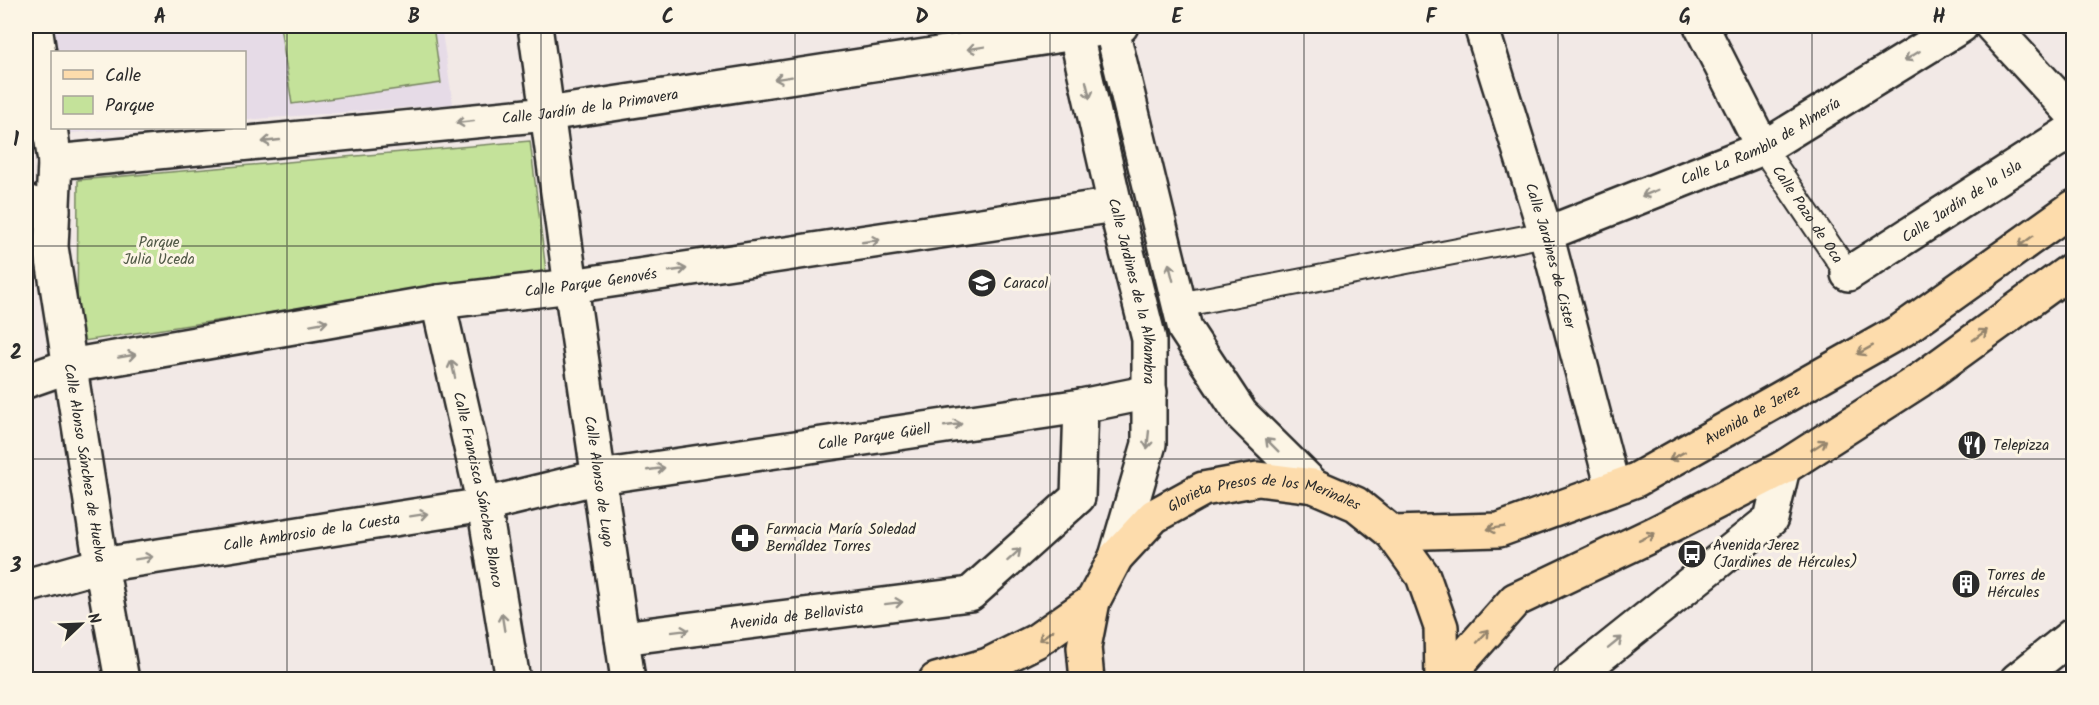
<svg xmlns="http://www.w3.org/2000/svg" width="2099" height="705" font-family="Kalam,sans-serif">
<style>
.built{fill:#e6dbe7}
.green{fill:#c4e29a;stroke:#788662;stroke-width:1.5}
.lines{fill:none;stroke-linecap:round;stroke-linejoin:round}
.pedestrian-casing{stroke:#2b2b2b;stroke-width:28}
.minor-casing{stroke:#2b2b2b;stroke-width:38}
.tertiary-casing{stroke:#2b2b2b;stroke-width:38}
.primary-casing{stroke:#2b2b2b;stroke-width:38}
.pedestrian{stroke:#fcf5e5;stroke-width:24}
.minor{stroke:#fcf5e5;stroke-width:33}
.tertiary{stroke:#fcf5e5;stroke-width:33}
.primary{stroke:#fddcac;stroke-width:33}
.oneway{stroke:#949088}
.oneway2{stroke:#94846c}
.grid{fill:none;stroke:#2b2b2b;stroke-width:1.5;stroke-opacity:0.55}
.labels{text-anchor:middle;stroke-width:6;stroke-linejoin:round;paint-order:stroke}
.street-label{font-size:15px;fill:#2b2b2b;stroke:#fcf5e5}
.park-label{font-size:15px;fill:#515947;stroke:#fcf5e5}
.poi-label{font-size:15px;fill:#2b2b2b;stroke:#fcf5e5;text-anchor:start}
.neatline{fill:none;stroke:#2b2b2b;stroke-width:2}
.grid-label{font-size:20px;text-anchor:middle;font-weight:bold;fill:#2b2b2b}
</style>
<rect width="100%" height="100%" fill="#f2e9e6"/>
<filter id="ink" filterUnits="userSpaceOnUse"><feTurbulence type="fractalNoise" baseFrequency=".0167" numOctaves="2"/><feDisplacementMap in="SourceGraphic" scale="12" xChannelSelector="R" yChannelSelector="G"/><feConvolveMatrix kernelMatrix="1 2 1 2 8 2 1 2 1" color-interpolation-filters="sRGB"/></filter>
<g filter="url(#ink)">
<path class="built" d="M54,26h387l12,78 -208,16 -1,-68h-186z
M69,128h69l-68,5z"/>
<path class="green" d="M280,26h153l8,57 -149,21z
M530,141l16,130 -469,71 1,-162z"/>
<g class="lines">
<g class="pedestrian-casing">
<g id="pedestrian">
<path id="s1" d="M1763,148l85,126"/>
<path d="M1179,305l367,-71"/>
</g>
</g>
<g class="minor-casing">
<g id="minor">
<path d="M35,26l20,136"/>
<path id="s2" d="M535,26l36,260 57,394"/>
<path id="s3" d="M1481,26l65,208 67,254"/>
<path d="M1701,26l62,122"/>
<path d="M1992,26l82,89"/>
<path d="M26,202l27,9"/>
<path id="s4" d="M1546,234l217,-86 198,-122"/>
<path id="s5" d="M1848,274l226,-145"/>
<path id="s6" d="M438,302l46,203 29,175"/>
<path id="s7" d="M26,381l43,-15 369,-64 133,-16 544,-81"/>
<path id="s8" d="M26,586l75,-21 383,-60 115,-28 482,-71 69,-14"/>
<path id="s9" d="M622,638l348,-44 108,-97 3,-91"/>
<path d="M1570,680l201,-161 12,-51"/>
<path d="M2017,680l57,-46"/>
</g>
</g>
<g class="tertiary-casing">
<g id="tertiary">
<path id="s10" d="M1074,26l41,179 34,134v105l-33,113"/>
<path d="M1111,26l74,303 56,85 73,72"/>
<path id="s11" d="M122,680l-21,-115 -50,-318 4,-85 492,-48 574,-88"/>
</g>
</g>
<g class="primary-casing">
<g id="primary">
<path id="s12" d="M1392,533l107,-3 137,-50 266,-150 172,-123"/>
<path d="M936,680l52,-15 48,-24 57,-40"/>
<path id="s13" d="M1087,680l-3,-33 9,-46 23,-44 38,-41 49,-27 55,-10 56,7 42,18 36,29 31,43 18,51 1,53"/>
<path d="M1444,680l71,-80 141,-67 127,-65 137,-88 154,-112"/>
</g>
</g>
<use href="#pedestrian" class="pedestrian"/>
<use href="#minor" class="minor"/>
<use href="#tertiary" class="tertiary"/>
<use href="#primary" class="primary"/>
</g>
<defs><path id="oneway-shaft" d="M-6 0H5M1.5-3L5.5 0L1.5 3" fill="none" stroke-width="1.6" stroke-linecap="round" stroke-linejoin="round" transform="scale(1.5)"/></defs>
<g class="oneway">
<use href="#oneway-shaft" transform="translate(976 48) rotate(171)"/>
<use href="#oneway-shaft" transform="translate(1912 56) rotate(148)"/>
<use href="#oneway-shaft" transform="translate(783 78) rotate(171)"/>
<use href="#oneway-shaft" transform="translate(1088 90) rotate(77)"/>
<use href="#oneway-shaft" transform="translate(465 122) rotate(174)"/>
<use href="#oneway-shaft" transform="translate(271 141) rotate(174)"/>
<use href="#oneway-shaft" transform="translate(1650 193) rotate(158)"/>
<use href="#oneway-shaft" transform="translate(871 241) rotate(-8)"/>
<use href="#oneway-shaft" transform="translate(678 270) rotate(-8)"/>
<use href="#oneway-shaft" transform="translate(1171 272) rotate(-104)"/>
<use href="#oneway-shaft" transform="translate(319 323) rotate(-10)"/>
<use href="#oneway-shaft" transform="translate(127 356) rotate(-10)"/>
<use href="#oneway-shaft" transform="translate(453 369) rotate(-103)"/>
<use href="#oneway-shaft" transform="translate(953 425) rotate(-8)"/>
<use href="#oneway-shaft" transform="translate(1148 440) rotate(96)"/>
<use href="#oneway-shaft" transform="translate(1272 445) rotate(-135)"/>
<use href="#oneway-shaft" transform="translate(656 469) rotate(-8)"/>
<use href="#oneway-shaft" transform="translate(419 515) rotate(-9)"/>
<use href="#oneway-shaft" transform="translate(1014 555) rotate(-42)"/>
<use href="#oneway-shaft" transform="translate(144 558) rotate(-9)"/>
<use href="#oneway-shaft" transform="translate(894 603) rotate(-7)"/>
<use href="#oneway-shaft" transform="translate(503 622) rotate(-99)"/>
<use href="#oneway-shaft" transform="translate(680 631) rotate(-7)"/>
<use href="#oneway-shaft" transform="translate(1615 643) rotate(-39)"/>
</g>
<g class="oneway2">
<use href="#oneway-shaft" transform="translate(2026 241) rotate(144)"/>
<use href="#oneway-shaft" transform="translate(1980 335) rotate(-36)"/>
<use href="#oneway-shaft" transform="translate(1865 350) rotate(151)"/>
<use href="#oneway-shaft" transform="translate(1819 445) rotate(-33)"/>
<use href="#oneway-shaft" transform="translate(1677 456) rotate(151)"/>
<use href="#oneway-shaft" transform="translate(1496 528) rotate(171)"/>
<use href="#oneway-shaft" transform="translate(1647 537) rotate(-25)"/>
<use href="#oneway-shaft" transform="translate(1046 635) rotate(144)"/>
<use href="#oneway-shaft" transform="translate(1483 636) rotate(-48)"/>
</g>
</g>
<path class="grid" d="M287,26v654M541,26v654M795,26v654M1050,26v654M1304,26v654M1558,26v654M1812,26v654M26,246h2048M26,459h2048"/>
<defs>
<g id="school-disc" transform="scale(1.5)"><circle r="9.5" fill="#2b2b2b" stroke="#fcf5e5"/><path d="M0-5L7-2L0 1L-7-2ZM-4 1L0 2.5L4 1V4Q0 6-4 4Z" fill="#fff"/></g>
<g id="restaurant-disc" transform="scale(1.5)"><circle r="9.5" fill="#2b2b2b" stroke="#fcf5e5"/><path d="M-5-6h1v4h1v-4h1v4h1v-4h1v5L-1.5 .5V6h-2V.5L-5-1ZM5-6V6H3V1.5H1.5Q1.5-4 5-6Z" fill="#fff"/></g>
<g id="pharmacy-disc" transform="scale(1.5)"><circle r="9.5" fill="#2b2b2b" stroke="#fcf5e5"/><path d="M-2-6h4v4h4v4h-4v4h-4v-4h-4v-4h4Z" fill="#fff"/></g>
<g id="bus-disc" transform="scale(1.5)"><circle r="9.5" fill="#2b2b2b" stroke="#fcf5e5"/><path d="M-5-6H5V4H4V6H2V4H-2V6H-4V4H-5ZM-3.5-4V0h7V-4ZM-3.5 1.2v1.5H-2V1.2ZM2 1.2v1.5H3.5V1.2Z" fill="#fff"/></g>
<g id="building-disc" transform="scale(1.5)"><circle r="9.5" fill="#2b2b2b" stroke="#fcf5e5"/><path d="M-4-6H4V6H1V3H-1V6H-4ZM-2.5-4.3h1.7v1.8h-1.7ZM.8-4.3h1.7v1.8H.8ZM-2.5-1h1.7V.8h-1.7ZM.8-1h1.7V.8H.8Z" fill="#fff"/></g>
</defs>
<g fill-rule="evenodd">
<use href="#school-disc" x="982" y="283"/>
<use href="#restaurant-disc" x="1972" y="445"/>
<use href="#pharmacy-disc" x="745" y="538"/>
<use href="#bus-disc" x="1692" y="554"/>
<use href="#building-disc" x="1966" y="584"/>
</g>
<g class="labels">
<g class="street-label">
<text dy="5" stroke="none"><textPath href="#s11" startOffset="1062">Calle Jardín de la Primavera</textPath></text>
<text dy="5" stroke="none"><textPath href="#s4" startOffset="234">Calle La Rambla de Almería</textPath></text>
<text dy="5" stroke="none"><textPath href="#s5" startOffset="135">Calle Jardín de la Isla</textPath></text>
<text dy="5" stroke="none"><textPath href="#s1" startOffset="80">Calle Pazo de Oca</textPath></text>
<text dy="5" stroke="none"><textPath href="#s3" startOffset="240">Calle Jardines de Cister</textPath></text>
<text dy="5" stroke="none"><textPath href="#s7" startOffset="574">Calle Parque Genovés</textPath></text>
<text dy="5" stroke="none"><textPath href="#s10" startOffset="272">Calle Jardines de la Alhambra</textPath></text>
<text dy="5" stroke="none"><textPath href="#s12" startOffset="386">Avenida de Jerez</textPath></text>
<text dy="5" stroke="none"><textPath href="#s8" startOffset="862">Calle Parque Güell</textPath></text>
<text transform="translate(85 463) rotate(81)" y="5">Calle Alonso Sánchez de Huelva</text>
<text dy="5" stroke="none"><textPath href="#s2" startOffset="460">Calle Alonso de Lugo</textPath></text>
<text dy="5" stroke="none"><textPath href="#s6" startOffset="192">Calle Francisca Sánchez Blanco</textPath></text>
<text dy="5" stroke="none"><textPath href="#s13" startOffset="303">Glorieta Presos de los Merinales</textPath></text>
<text dy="5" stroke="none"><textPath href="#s8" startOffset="291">Calle Ambrosio de la Cuesta</textPath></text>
<text dy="5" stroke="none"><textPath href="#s9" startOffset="176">Avenida de Bellavista</textPath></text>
</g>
<g class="park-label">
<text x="159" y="247">Parque<tspan x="159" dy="17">Julia Uceda</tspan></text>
</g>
<g class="poi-label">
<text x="1003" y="288">Caracol</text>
<text x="1993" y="450">Telepizza</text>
<text x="766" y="534">Farmacia María Soledad<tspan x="766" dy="17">Bernáldez Torres</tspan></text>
<text x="1713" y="550">Avenida Jerez<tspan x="1713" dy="17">(Jardines de Hércules)</tspan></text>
<text x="1987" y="580">Torres de<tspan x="1987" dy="17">Hércules</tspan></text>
</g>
</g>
<rect width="2099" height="705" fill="none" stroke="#fcf5e5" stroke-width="66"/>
<rect x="51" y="51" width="195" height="78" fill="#fcf5e5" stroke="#a8a49b" stroke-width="1.5"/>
<rect x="63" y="70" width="30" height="9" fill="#fddcac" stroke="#a8a49b" stroke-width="1.5"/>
<text x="105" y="81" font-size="18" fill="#2b2b2b">Calle</text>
<rect x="63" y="96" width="30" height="18" fill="#c4e29a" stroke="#a8a49b" stroke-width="1.5"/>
<text x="105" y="111" font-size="18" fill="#2b2b2b">Parque</text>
<g transform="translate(81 624) rotate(67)" stroke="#fcf5e5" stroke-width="4.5" paint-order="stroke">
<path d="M0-4.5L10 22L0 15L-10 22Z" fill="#2b2b2b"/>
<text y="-9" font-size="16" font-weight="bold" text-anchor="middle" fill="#2b2b2b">N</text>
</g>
<rect x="33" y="33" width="2033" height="639" class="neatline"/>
<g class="grid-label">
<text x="160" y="23">A</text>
<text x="414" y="23">B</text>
<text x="668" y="23">C</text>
<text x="922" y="23">D</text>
<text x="1177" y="23">E</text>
<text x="1431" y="23">F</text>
<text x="1685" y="23">G</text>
<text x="1939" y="23">H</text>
<text x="16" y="146">1</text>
<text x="16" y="359">2</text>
<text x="16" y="572">3</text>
</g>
</svg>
